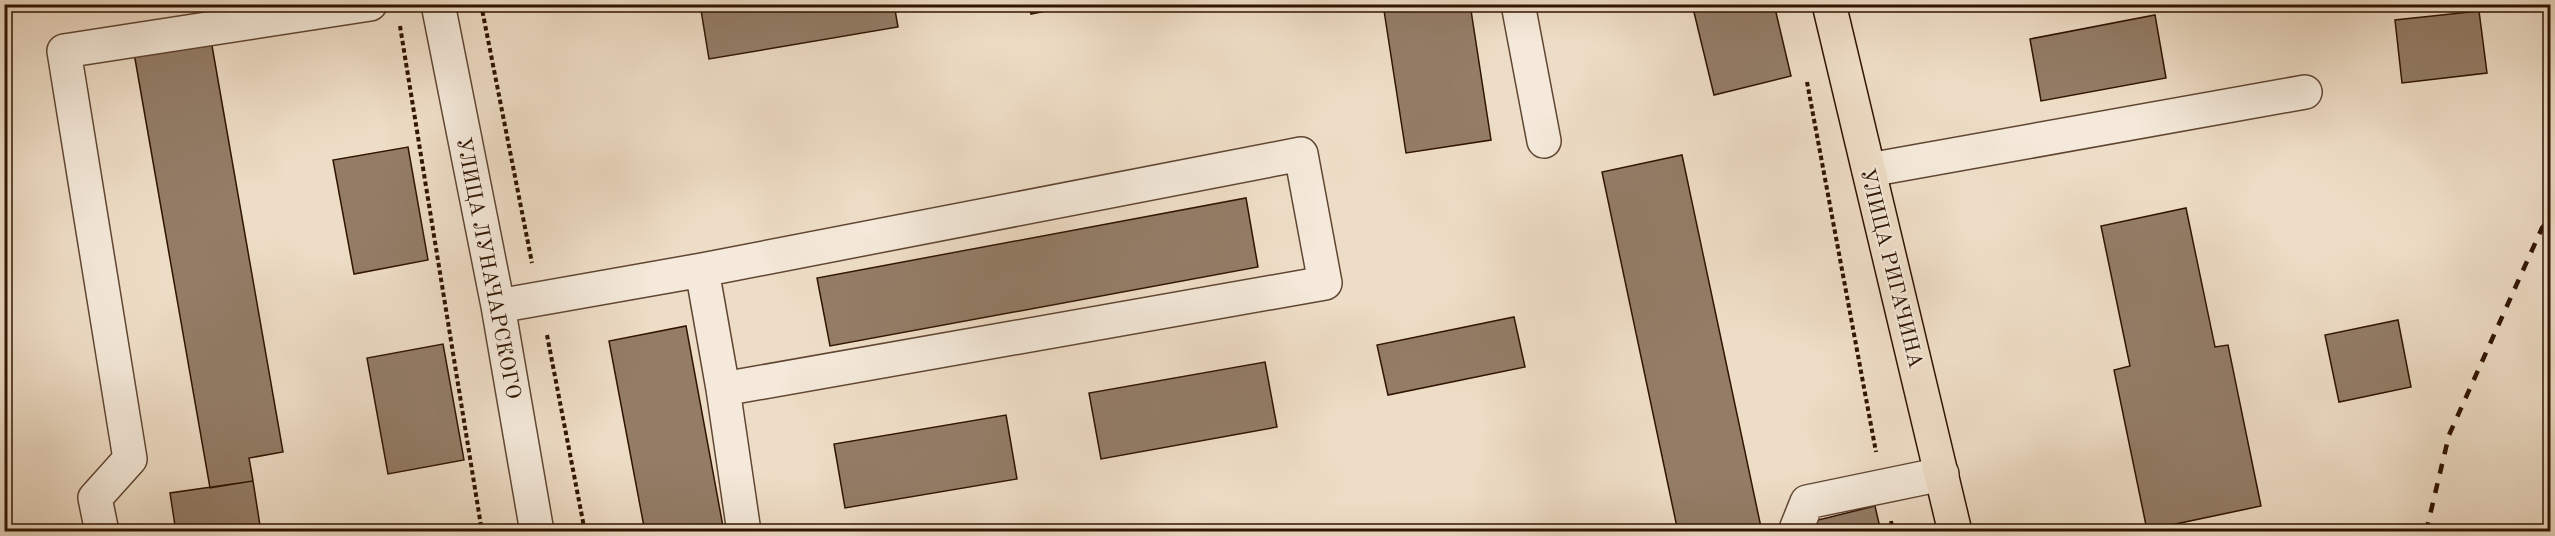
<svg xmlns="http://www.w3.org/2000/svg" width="2555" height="536" font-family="'Old Standard TT',serif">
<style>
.building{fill:#937d67;stroke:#301400;stroke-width:1.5}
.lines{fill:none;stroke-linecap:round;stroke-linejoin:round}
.minor-casing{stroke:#604632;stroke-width:36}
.major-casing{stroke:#301400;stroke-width:36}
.path{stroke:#301400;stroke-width:4;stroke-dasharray:4.5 3;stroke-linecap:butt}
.minor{stroke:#f4e9da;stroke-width:33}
.major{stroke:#eeddc6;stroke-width:33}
.rail{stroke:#301400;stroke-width:4.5;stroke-dasharray:10 10;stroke-linecap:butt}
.labels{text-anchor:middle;stroke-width:4.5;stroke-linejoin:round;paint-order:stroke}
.street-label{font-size:21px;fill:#301400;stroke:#f4e9da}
</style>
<rect width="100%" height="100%" fill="#eeddc6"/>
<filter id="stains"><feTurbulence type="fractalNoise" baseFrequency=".00333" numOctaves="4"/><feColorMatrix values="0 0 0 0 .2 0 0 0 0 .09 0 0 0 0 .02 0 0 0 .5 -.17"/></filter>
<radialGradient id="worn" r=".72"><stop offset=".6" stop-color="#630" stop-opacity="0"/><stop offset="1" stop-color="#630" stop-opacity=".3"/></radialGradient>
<path class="building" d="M700,4h194l4,23 -189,32z
M1029,4h50l-48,10z
M1383,4h87l21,136 -85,13z
M1692,4h82l17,72 -77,19z
M2479,11l8,62 -85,10 -7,-63z
M2155,15l11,63 -125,23 -11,-62z
M211,40l72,412 -34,6 4,23 -43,7 -76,-435z
M408,147l20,113 -74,14 -21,-114z
M1682,155l80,377h-84l-76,-360z
M1246,198l12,69 -428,79 -13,-68z
M2186,208l29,139 13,-2 33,161 -114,24 -33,-160 16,-4 -29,-140z
M1514,317l11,50 -137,28 -11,-50z
M2398,320l13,67 -72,15 -14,-67z
M686,326l38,206h-79l-36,-191z
M443,344l21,116 -76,14 -21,-116z
M1265,362l12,65 -176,32 -12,-66z
M1006,415l11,64 -172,29 -11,-64z
M253,481l8,51h-85l-6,-39z
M1875,506l6,26h-65l-2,-11z"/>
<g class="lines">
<g class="minor-casing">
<path id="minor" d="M438,4l60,302 39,226
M1518,4l26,137
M1869,170l436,-78
M498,306l204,-36 599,-116 24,129 -602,106 -21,-119
M723,389l21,143
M102,532l-7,-34 35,-39 -66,-408 306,-47
M1795,532l12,-30 135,-28"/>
</g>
<g class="major-casing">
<path id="major" d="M1829,4l126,528"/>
</g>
<path class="path" d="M481,4l51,259
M400,26l82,506
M1807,82l69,370
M547,335l38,197
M1891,521l2,11"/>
<use href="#minor" class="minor"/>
<use href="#major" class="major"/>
<path class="rail" d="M2426,532l23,-97 93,-207 8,-10"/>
</g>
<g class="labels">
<g class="street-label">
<text transform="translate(489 268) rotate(79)" y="7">УЛИЦА ЛУНАЧАРСКОГО</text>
<text transform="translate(1892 268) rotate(76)" y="7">УЛИЦА РИГАЧИНА</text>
</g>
</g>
<rect width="2555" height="536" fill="none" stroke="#eeddc6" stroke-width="24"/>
<rect x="6" y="6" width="2543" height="524" fill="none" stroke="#301400" stroke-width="3"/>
<rect x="12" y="12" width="2531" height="512" fill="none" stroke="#301400" stroke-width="1.5"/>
<rect width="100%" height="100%" filter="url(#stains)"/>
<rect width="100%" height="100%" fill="url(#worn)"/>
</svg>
